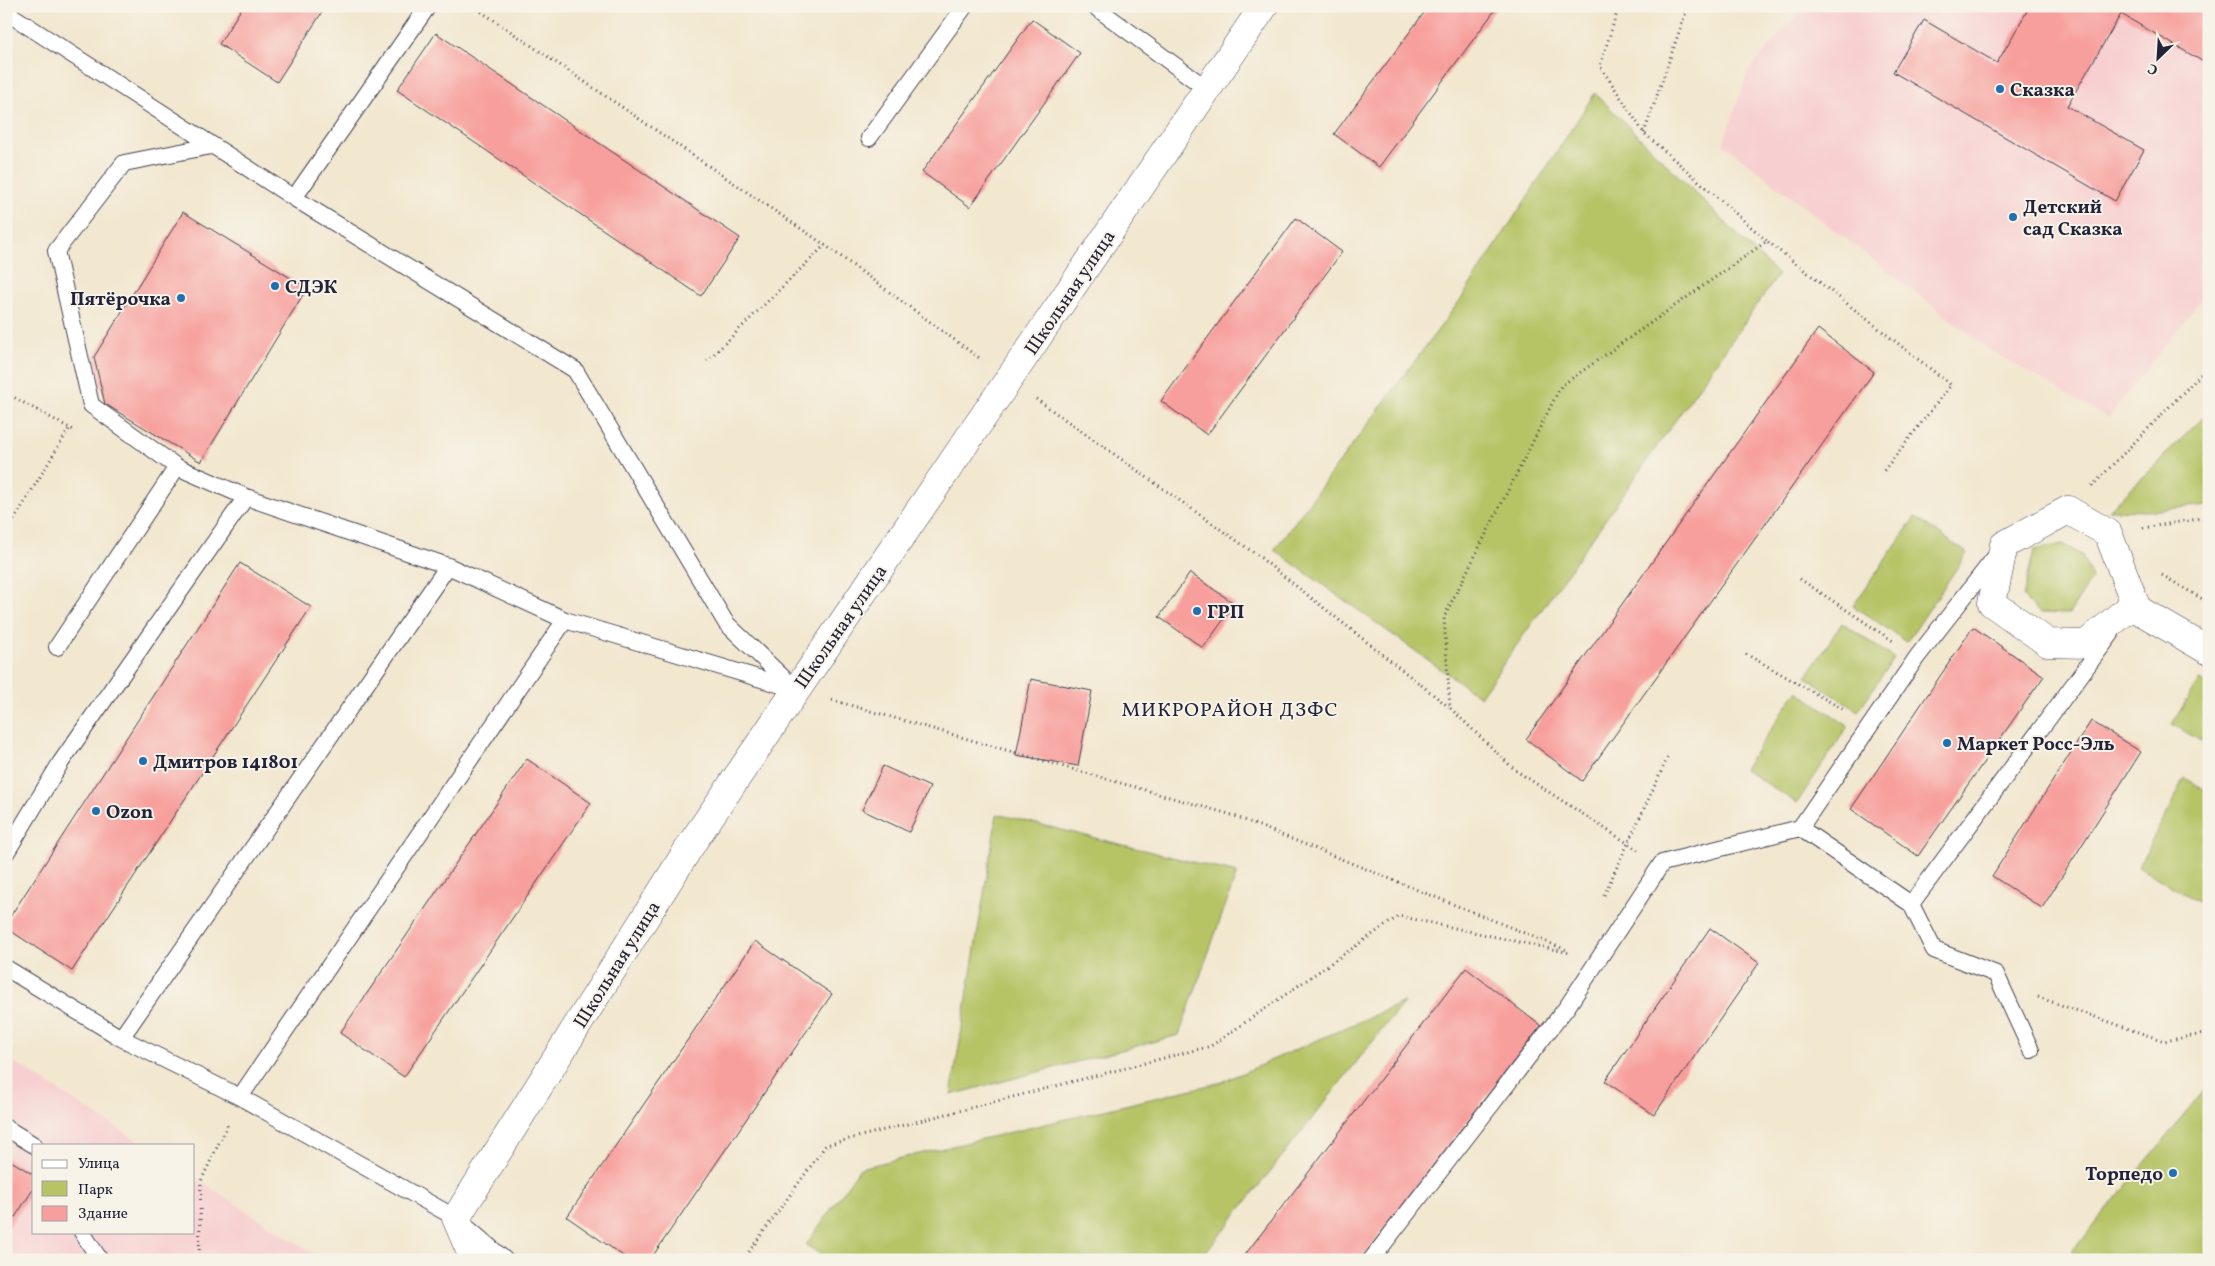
<svg xmlns="http://www.w3.org/2000/svg" width="2215" height="1266" font-family="Vollkorn,serif">
<style>
.built{fill:#f7cfd0}
.green{fill:#b6c466;stroke:#6c7350}
.building{fill:#f79f9c}
.lines{fill:none;stroke-linecap:round;stroke-linejoin:round}
.lane-casing{stroke:#414051;stroke-width:18}
.street-casing{stroke:#414051;stroke-width:29}
.path{stroke:#414051;stroke-width:3;stroke-dasharray:1 4;stroke-linecap:butt}
.lane{stroke:#fff;stroke-width:16}
.street{stroke:#fff;stroke-width:28}
.poi-dot{fill:#1f6fb2;stroke:#f7f3e8;stroke-width:2}
.labels{text-anchor:middle;stroke-width:4;stroke-linejoin:round;paint-order:stroke}
.poi-label{font-size:19px;font-weight:bold;fill:#22223b;stroke:#f7f3e8;text-anchor:start}
.street-label{font-size:19px;fill:#22223b;stroke:#f7f3e8}
.neighbourhood-label{font-size:20px;letter-spacing:1px;fill:#22223b;stroke:#f7f3e8}
</style>
<rect width="100%" height="100%" fill="#f7f3e8"/>
<filter id="ink" filterUnits="userSpaceOnUse"><feTurbulence type="fractalNoise" baseFrequency=".02" numOctaves="2"/><feDisplacementMap in="SourceGraphic" scale="10" xChannelSelector="R" yChannelSelector="G"/><feConvolveMatrix kernelMatrix="1 2 1 2 8 2 1 2 1" color-interpolation-filters="sRGB"/></filter>
<filter id="wash" filterUnits="userSpaceOnUse"><feTurbulence type="fractalNoise" baseFrequency=".0096" numOctaves="4" result="noise"/><feDisplacementMap in="SourceGraphic" scale="20" xChannelSelector="R" yChannelSelector="G"/><feGaussianBlur stdDeviation="1.12" result="paint"/><feColorMatrix in="noise" values="0 0 0 0 0 0 0 0 0 0 0 0 0 0 0 0 0 1.4 0 .05"/><feComposite in="paint" operator="in"/></filter>
<g filter="url(#wash)">
<rect width="100%" height="100%" fill="#f2e7cf"/>
<path class="built" d="M1804,6h405v284l-101,128 -118,-68 -267,-206 25,-72z
M6,1057l138,88h-110v87h160v-55l129,83h-317z"/>
<path class="green" d="M1595,93l183,182 -298,422 -206,-147 187,-251z
M2209,412v93l-61,6 -39,-1z
M1915,517l52,36 -60,89 -54,-36z
M2062,544l20,11 10,23 -23,36 -29,-1 -17,-16 11,-47z
M1842,623l52,35 -36,53 -52,-34z
M2199,680l10,5v61l-37,-22z
M1797,691l51,35 -51,77 -53,-34z
M2185,778l24,14v116l-71,-41z
M997,814l240,59 -58,162 -228,60z
M1404,1002l-204,258h-371l-23,-15 54,-77 362,-86z
M2209,1085v175h-144l143,-174z"/>
<g id="blocks">
<path class="building" d="M243,6h83l-49,76 -58,-38z
M1429,6h69l-119,161 -45,-33z
M2030,6h179l-2,58 -86,-50 -54,92 77,44 -29,51 -222,-129 31,-52 73,43z
M1032,19l48,34 -110,154 -48,-35z
M436,33l304,205 -39,58 -304,-206z
M183,212l124,76 -106,174 -96,-58 -11,-47z
M1296,218l46,34 -135,183 -46,-34z
M1818,329l56,43 -292,409 -56,-42z
M240,563l71,44 -239,364 -66,-43v-5z
M1190,573l45,31 -32,44 -44,-31z
M1973,627l71,49 -126,180 -67,-47z
M1031,679l61,12 -14,75 -62,-11z
M2091,721l50,31 -99,156 -50,-32z
M527,759l64,44 -187,274 -64,-44z
M883,766l47,21 -21,45 -47,-22z
M1710,928l49,35 -105,152 -49,-34z
M755,941l77,53 -182,266h-21l-62,-43z
M1466,968l75,58 -181,234h-119z
M6,1158l28,17v13l-28,43z"/>
</g>
</g>
<g filter="url(#ink)">
<use href="#blocks" fill-opacity="0" stroke="#414051" stroke-width="1"/>
<g class="lines">
<g class="lane-casing">
<path id="lane" d="M1094,6l113,83
M6,12l288,186 281,172 151,253 70,67
M869,138l96,-132
M294,198l134,-192
M177,467l-86,-62 -35,-154 68,-88 87,-17
M57,647l120,-180 69,30 202,69 117,54 226,68
M1800,828l111,76 200,-270
M6,853l55,-91 185,-265
M1911,904l23,46 62,24 35,76
M6,968l115,70 119,59 216,121 49,42
M121,1038l327,-472
M240,1097l325,-477
M6,1128l28,17
M82,1232l18,28
M1371,1260l196,-253 95,-144 138,-35 117,-171 82,-105"/>
</g>
<g class="street-casing">
<path id="street" d="M2135,603l-49,41 -38,-1 -56,-40 12,-58 64,-35 40,23 29,76 72,42
M474,1260l-18,-42 238,-378 570,-834"/>
</g>
<path class="path" d="M473,6l352,239
M1619,6l-19,60 44,67 123,108
M1644,133l42,-121 5,-6
M707,361l118,-116 157,115
M6,393l69,38
M1036,399l221,156 192,152
M2092,486l117,-120
M2143,528l55,-9 11,1
M6,533l63,-104
M2162,575l47,28
M1800,579l93,62
M1746,654l100,57
M832,700l400,115 337,136
M1638,850l-123,-80 -65,-62 -6,-91 117,-231 206,-145 184,144 -69,88
M1604,895l64,-138
M2038,997l126,44 45,-8
M199,1260l2,-79 27,-57
M743,1260l83,-115 385,-99 188,-130 171,37"/>
<use href="#lane" class="lane"/>
<use href="#street" class="street"/>
</g>
</g>
<g class="poi-dot">
<circle cx="2000" cy="89" r="5"/>
<circle cx="2013" cy="217" r="5"/>
<circle cx="275" cy="286" r="5"/>
<circle cx="181" cy="298" r="5"/>
<circle cx="1197" cy="611" r="5"/>
<circle cx="1947" cy="743" r="5"/>
<circle cx="143" cy="761" r="5"/>
<circle cx="96" cy="811" r="5"/>
<circle cx="2173" cy="1173" r="5"/>
</g>
<g class="labels">
<g class="poi-label">
<text x="2010" y="96">Сказка</text>
<text x="2023" y="213">Детский<tspan x="2023" dy="22">сад Сказка</tspan></text>
<text x="285" y="293">СДЭК</text>
<text x="171" y="305" text-anchor="end">Пятёрочка</text>
<text x="1207" y="618">ГРП</text>
<text x="1957" y="750">Маркет Росс-Эль</text>
<text x="153" y="768">Дмитров 141801</text>
<text x="106" y="818">Ozon</text>
<text x="2163" y="1180" text-anchor="end">Торпедо</text>
</g>
<g class="street-label">
<text transform="translate(1069 292) rotate(-56)" y="7">Школьная улица</text>
<text transform="translate(840 626) rotate(-55)" y="7">Школьная улица</text>
<text transform="translate(616 964) rotate(-58)" y="7">Школьная улица</text>
</g>
<g class="neighbourhood-label">
<text x="1230" y="716">МИКРОРАЙОН ДЗФС</text>
</g>
</g>
<rect width="2215" height="1266" fill="none" stroke="#f7f3e8" stroke-width="25"/>
<rect x="32" y="1144" width="162" height="90" fill="#f7f3e8" stroke="#a29fa3"/>
<rect x="42" y="1160" width="25" height="8" fill="#ffffff" stroke="#a29fa3"/>
<text x="78" y="1168" font-size="15" fill="#22223b">Улица</text>
<rect x="42" y="1181" width="25" height="15" fill="#b6c466" stroke="#a29fa3"/>
<text x="78" y="1194" font-size="15" fill="#22223b">Парк</text>
<rect x="42" y="1206" width="25" height="15" fill="#f79f9c" stroke="#a29fa3"/>
<text x="78" y="1218" font-size="15" fill="#22223b">Здание</text>
<g transform="translate(2158 58) rotate(205)" stroke="#f7f3e8" stroke-width="4" paint-order="stroke">
<path d="M0-4L9 19L0 12L-9 19Z" fill="#22223b"/>
<text y="-8" font-size="14" font-weight="bold" text-anchor="middle" fill="#22223b">С</text>
</g>
</svg>
